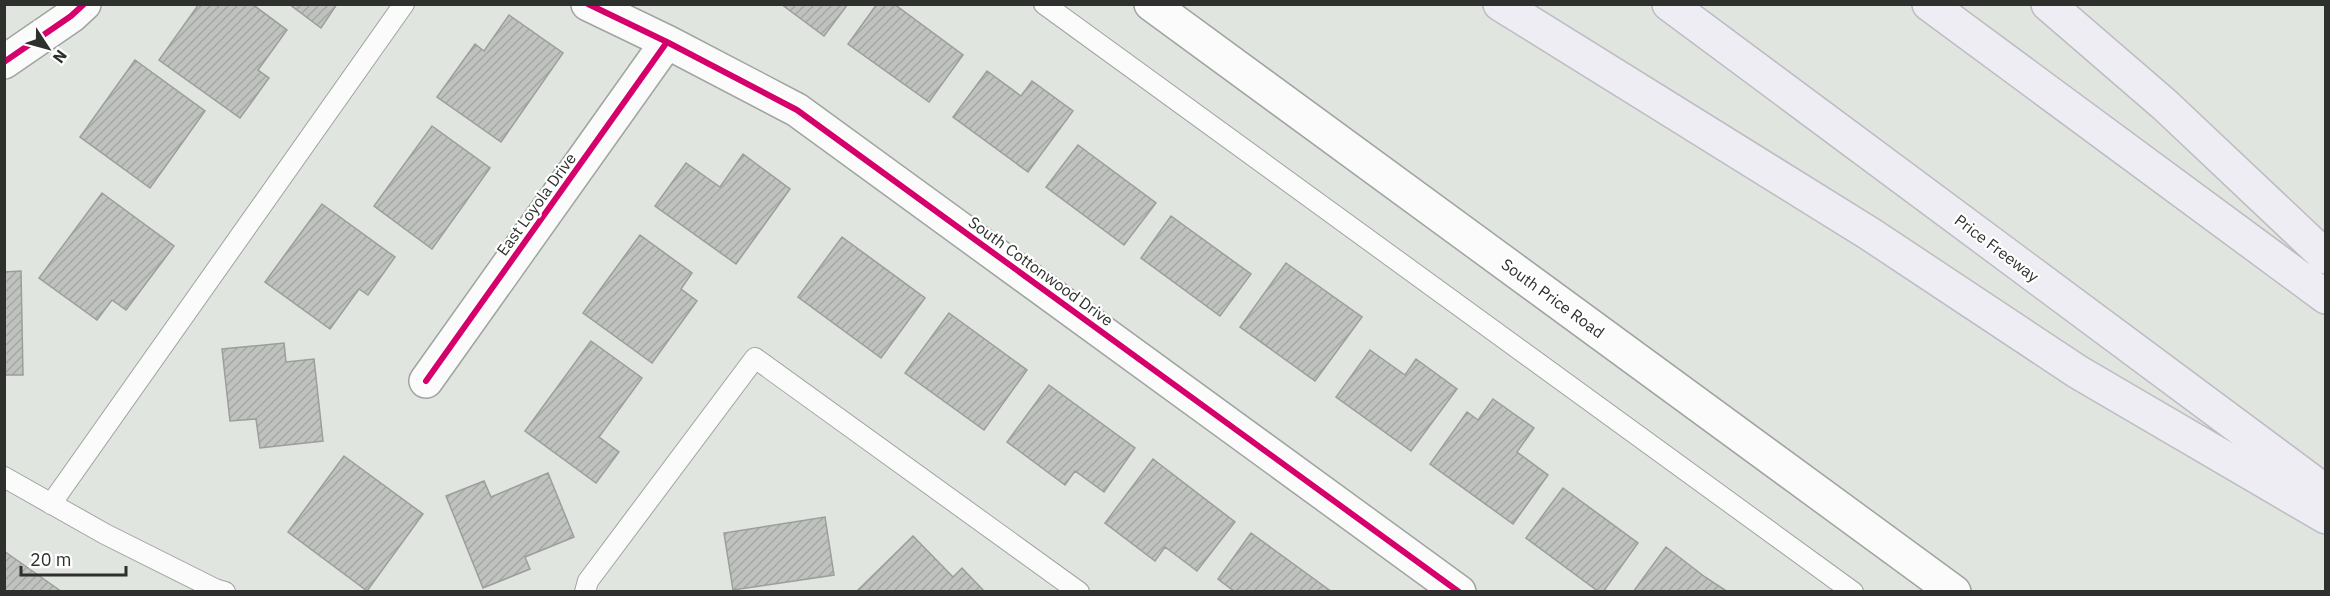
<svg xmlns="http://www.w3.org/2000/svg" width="2330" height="596" font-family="'IBM Plex Sans',sans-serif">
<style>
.building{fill:url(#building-hatch);stroke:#9b9e9a;stroke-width:1.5}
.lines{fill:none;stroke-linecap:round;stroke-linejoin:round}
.service-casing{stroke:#a0a4a0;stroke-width:22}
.minor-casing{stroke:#a0a4a0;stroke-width:36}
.secondary-casing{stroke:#a0a4a0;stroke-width:36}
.motorway-casing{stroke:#bcbcc1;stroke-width:36}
.service{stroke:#fafbfa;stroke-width:20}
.minor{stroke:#fafbfa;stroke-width:33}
.secondary{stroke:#fafbfa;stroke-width:33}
.motorway{stroke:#eeedf3;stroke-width:33}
.cycleway-casing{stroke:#fff;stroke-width:10}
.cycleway{stroke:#d6006c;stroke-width:6}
.labels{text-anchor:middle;stroke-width:4.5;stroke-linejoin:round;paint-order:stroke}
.street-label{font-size:16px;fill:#2d302c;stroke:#fff}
</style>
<defs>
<pattern id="building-hatch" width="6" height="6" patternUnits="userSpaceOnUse" patternTransform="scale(1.5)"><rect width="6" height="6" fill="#bfc2bf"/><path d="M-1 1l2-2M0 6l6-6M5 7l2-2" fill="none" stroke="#a4a7a4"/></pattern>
</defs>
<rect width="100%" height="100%" fill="#e0e5e0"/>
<path class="building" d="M199,4h53l35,26 -29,40 11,8 -29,40 -81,-58z
M289,4h48l-16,24z
M781,4h67l-24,32z
M877,4h17l69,51 -34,47 -81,-58z
M509,15l54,38 -62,89 -64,-45 38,-53 9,7z
M135,60l70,51 -55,77 -70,-51z
M987,71l34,25 11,-15 41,30 -45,61 -75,-55z
M432,126l58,42 -58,81 -58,-43z
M1078,145l78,58 -32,42 -78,-58z
M743,154l47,35 -54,75 -81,-58 31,-43 34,24z
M102,193l72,53 -48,64 -14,-10 -15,20 -58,-42z
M322,204l73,53 -27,38 -9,-6 -29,40 -65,-47z
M1171,216l80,58 -31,42 -79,-58z
M640,235l52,38 -11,16 16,12 -45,62 -69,-50z
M842,237l83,61 -44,60 -83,-61z
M1286,263l76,54 -47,64 -75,-54z
M21,271l2,104h-19v-103z
M949,313l78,57 -43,60 -79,-57z
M591,341l51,37 -43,59 20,15 -23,31 -71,-52z
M284,343l2,19 28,-3 9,82 -63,7 -4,-29 -26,2 -8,-72z
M1370,350l35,25 11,-16 41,30 -46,62 -75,-54z
M1049,385l86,63 -31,44 -29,-21 -10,14 -58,-43z
M1493,399l41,29 -17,24 31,23 -35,49 -83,-60 37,-52 11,8z
M344,456l79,58 -56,77 -79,-59z
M1153,459l82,63 -38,49 -32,-24 -10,14 -50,-38z
M548,473l26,64 -49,20 5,12 -47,19 -37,-92 38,-15 7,16z
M1563,488l75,55 -35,49h-4l-73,-54z
M825,517l9,58 -101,15 -9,-57z
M1251,533l81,59h-97l-17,-13z
M913,536l40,41 9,-9 23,24h-129z
M1666,547l39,30 23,15h-95z
M4,551l58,41h-58z"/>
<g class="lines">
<g class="service-casing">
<path id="service" d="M1044,4l809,588
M4,477l101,57 110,55 10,3
M51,504l353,-500
M585,592l3,-11 167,-223 324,234"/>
</g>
<g class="minor-casing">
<path id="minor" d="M588,4l79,38 130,68 662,482
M4,62l67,-46 13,-12
M426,381l241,-339"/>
</g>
<g class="secondary-casing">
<path id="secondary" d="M1151,4l803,588"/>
</g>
<g class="motorway-casing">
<path id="motorway" d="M1500,4l370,230 208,138 248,145
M1669,4l657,488
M1929,4l397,293
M2048,4l117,101 161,152"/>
</g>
<use href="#service" class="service"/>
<use href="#minor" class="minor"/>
<use href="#secondary" class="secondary"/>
<use href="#motorway" class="motorway"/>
<g class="cycleway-casing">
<path id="cycleway" d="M588,4l79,38 130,68 662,482
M4,62l67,-46 13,-12
M426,381l241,-339"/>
</g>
<use href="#cycleway" class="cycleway"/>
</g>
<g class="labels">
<g class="street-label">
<text transform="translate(536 204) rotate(-54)" y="6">East Loyola Drive</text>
<text transform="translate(1997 248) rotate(37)" y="6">Price Freeway</text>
<text transform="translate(1041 271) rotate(36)" y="6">South Cottonwood Drive</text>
<text transform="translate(1553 298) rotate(36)" y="6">South Price Road</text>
</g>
</g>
<rect width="2330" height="596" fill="none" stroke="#2d302c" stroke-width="12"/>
<g transform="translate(48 48) rotate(126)" stroke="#ffffff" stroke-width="4.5" paint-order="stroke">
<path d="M0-4.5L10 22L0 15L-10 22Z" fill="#2d302c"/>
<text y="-9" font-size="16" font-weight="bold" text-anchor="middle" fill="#2d302c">N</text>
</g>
<path d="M21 566v9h105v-9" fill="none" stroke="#2d302c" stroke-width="3"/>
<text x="30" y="566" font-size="18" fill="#2d302c" stroke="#ffffff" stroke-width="4.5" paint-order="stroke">20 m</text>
</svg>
